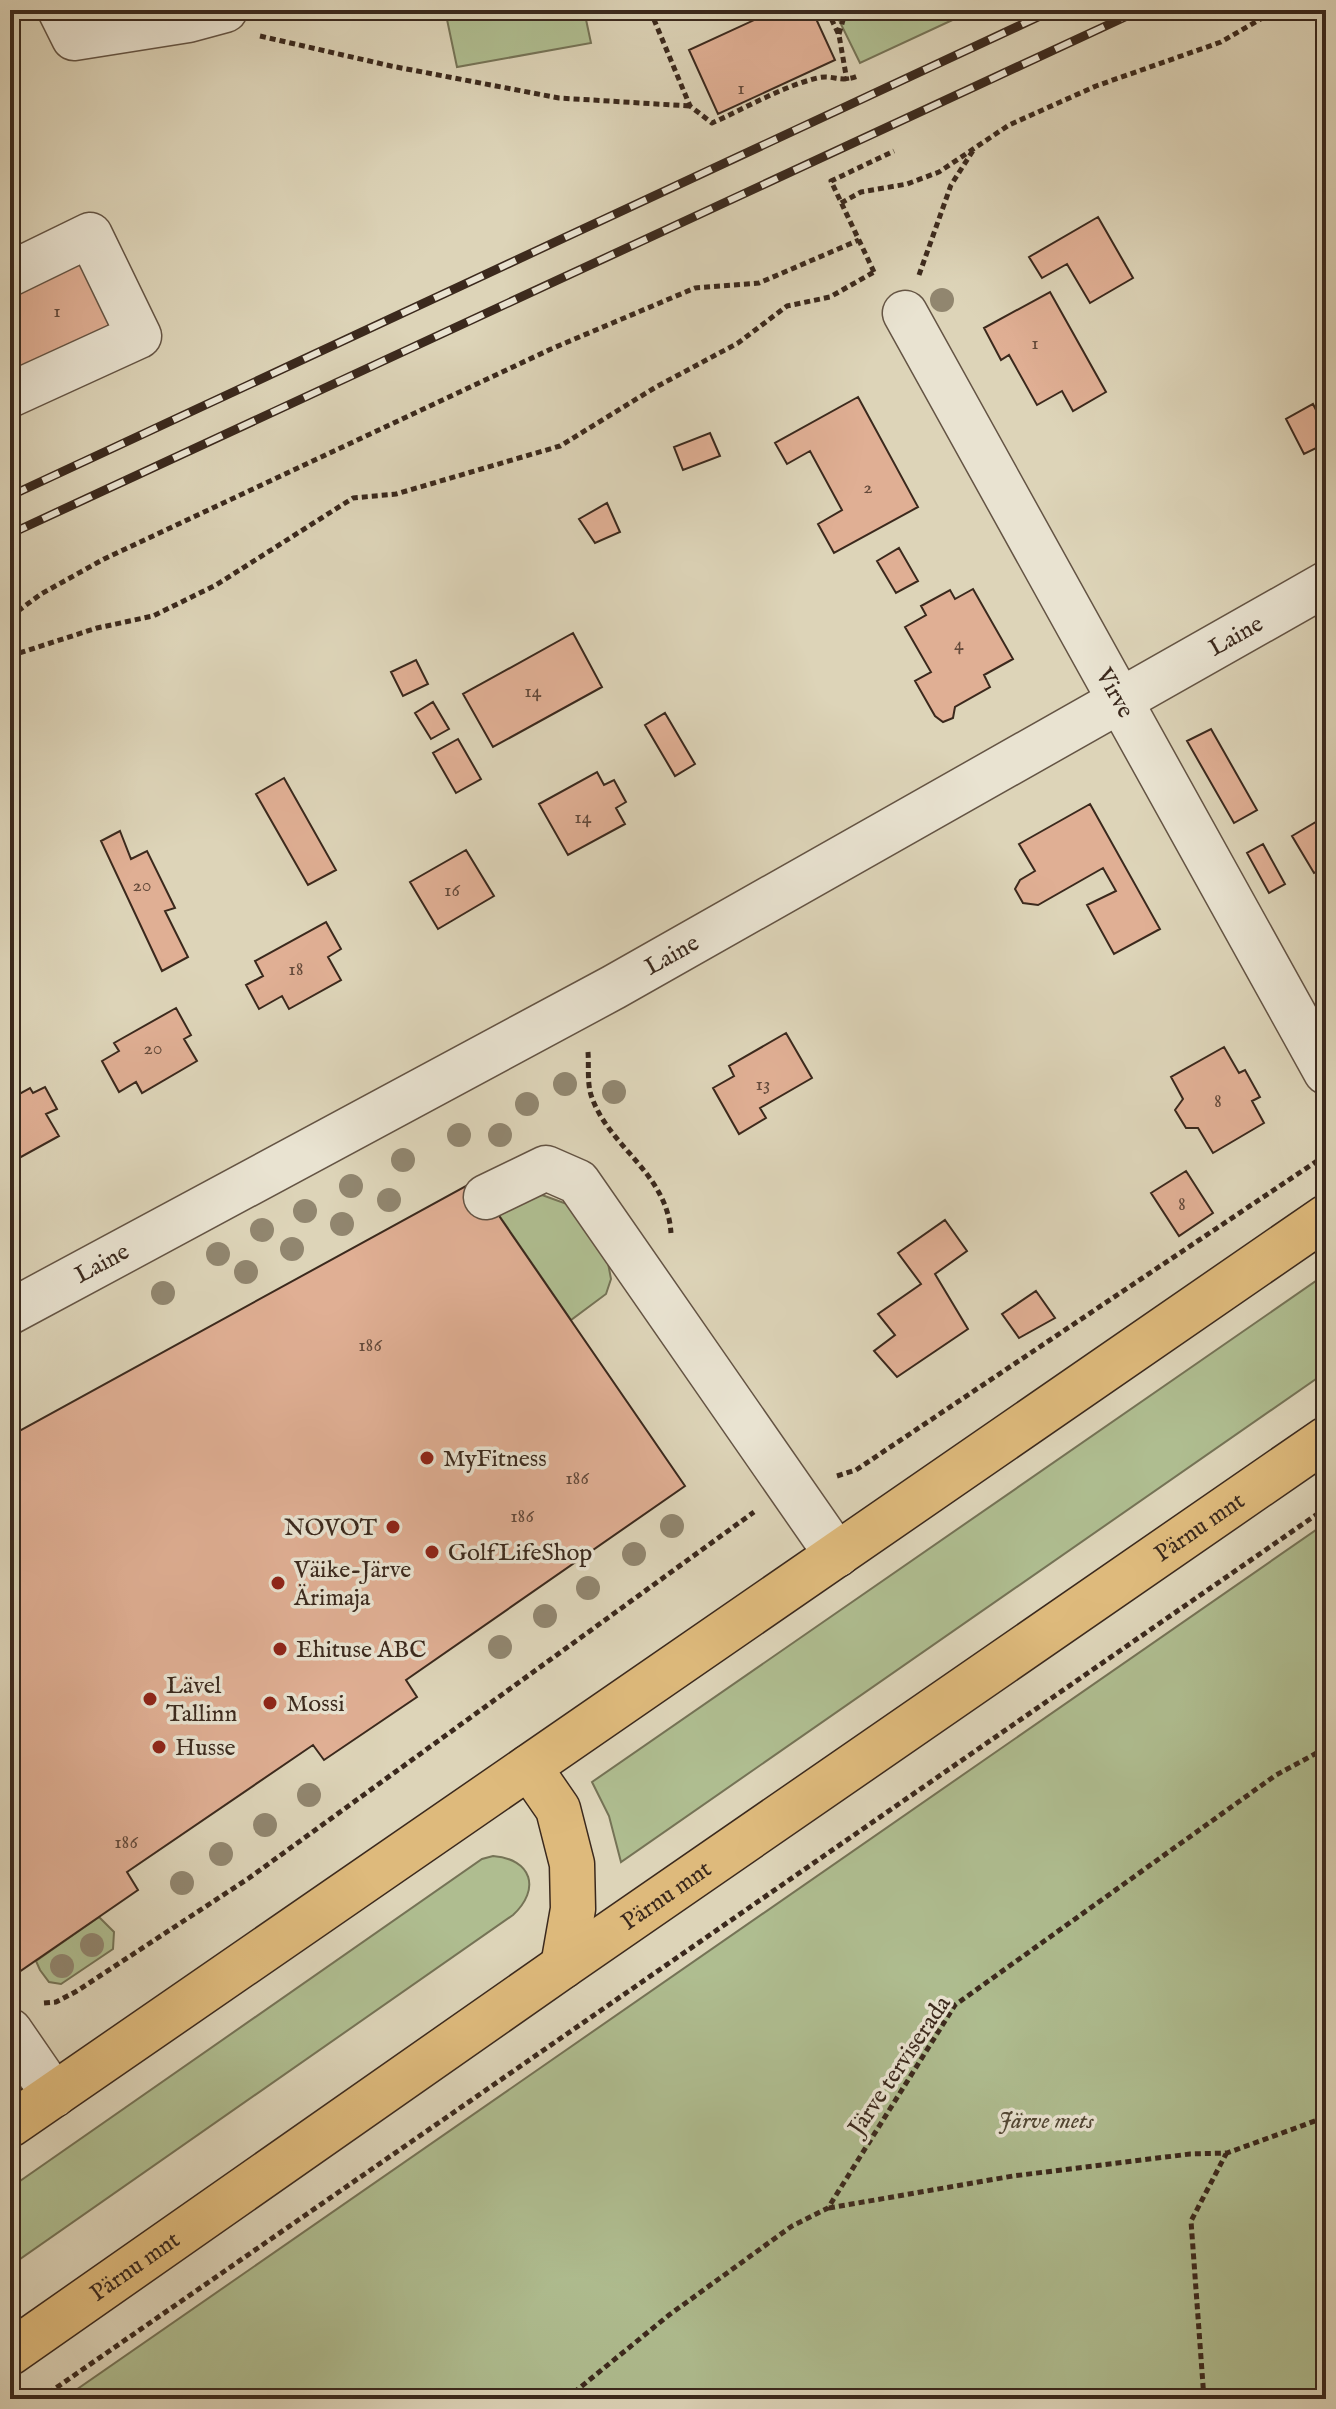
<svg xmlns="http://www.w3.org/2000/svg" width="1336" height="2409" font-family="'IM FELL English',serif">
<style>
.green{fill:#afbd90;stroke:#757356;stroke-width:2}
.building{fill:#e0af94;stroke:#3b291d;stroke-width:2}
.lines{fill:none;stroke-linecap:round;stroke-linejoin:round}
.minor-casing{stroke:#645444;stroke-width:47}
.highway-casing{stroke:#3b291d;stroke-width:47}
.path{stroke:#3b291d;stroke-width:5;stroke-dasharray:6 4;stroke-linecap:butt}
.minor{stroke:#e9e3d1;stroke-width:44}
.highway{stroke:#deba7c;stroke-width:44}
.rail-casing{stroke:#3b291d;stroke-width:9}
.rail{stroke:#e9e3d1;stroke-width:6;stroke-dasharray:18;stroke-linecap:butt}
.tree{fill:#91866f}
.poi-dot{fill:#8f2418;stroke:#e9e3d1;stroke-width:3}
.labels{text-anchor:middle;stroke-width:7;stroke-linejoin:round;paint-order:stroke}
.number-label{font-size:20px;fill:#644a3b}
.street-label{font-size:24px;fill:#3b291d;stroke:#e9e3d1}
.poi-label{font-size:24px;fill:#3b291d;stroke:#e9e3d1;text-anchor:start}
.park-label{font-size:24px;font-style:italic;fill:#524734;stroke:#e9e3d1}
</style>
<rect width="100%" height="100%" fill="#ddd4b8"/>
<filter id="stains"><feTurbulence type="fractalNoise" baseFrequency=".0025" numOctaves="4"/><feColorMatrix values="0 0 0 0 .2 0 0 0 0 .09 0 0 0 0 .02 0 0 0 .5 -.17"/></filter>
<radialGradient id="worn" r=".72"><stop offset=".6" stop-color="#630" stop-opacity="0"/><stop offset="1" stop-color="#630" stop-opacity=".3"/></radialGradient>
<path class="green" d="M445,10h139l7,33 -134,24z
M834,10h140l-114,53z
M542,1195l25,9 41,59 3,16 -5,15 -35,26 -75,-109 20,-10z
M1326,1274v98l-705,490 -12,-46 -17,-34z
M1326,1523v876h-1263z
M493,1856c39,3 48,33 20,59l-503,351v-78l472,-329z
M99,1917l15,15 -1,17 -52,35 -12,-2 -9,-12 -4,-9z"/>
<path class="building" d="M776,10h36l23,50 -117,54 -29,-64z
M1098,217l35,61 -43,25 -23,-39 -25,14 -13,-21z
M78,255l37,78 -105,43v-89z
M1050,292l56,100 -33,19 -11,-20 -25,14 -28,-50 -8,5 -17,-32z
M858,397l60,110 -84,46 -16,-29 24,-14 -32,-59 -23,13 -12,-21z
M1313,404l5,10 8,-4v57l-10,-19 -12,6 -18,-35z
M710,433l10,23 -37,14 -9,-23z
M607,503l13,29 -25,11 -16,-24z
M899,548l19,33 -22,12 -19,-32z
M973,589l40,70 -29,16 6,12 -35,20 -2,11 -10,4 -8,-6 -20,-35 16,-9 -26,-45 21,-12 -5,-9 29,-16 5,9z
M573,633l29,54 -109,60 -30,-53z
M416,660l12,24 -25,12 -12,-24z
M433,702l16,27 -18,10 -16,-26z
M665,713l30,51 -20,12 -30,-51z
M1211,729l46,81 -23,13 -47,-82z
M458,739l23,40 -25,14 -23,-40z
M597,772l7,13 10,-5 12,22 -10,6 9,16 -57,31 -29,-51z
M284,778l52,92 -28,15 -52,-91z
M1090,804l70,125 -46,25 -27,-49 29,-14 -13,-23 -65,37 -15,-2 -8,-14 5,-9 15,-9 -16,-27z
M1326,816v50l-12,7 -22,-37z
M120,831l11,28 16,-8 28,57 -10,3 23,46 -26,14 -61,-130z
M1263,844l22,40 -16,9 -22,-40z
M466,850l28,46 -56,33 -28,-47z
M326,922l15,27 -13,8 13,23 -52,29 -7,-13 -23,13 -13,-24 17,-9 -8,-15z
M176,1008l15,27 -7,4 13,22 -55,32 -6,-11 -17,10 -17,-31 17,-10 -5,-8z
M786,1033l26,45 -52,30 6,10 -27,16 -26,-46 21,-12 -5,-10z
M1224,1047l15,26 6,-3 15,27 -8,4 12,22 -51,30 -15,-25h-12l-11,-18 8,-11 -12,-22z
M45,1087l12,22 -11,5 13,22 -49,27v-64l20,-11 3,5z
M1186,1171l27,42 -34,23 -28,-43z
M475,1181l210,305 -279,194 11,17 -93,63 -11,-15 -186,127 11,18 -119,82 -9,-14v-522z
M945,1220l22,31 -32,23 33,55 -71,48 -23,-26 21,-16 -17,-21 43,-30 -23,-31z
M1036,1291l19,27 -36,20 -17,-24z"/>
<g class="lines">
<g class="minor-casing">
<g id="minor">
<path d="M60,10l14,28 114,-18 37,-10"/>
<path d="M10,274l80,-39 49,101 -129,59"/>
<path id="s1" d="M905,313l421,759"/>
<path d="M486,1197l60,-29 32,14 259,373"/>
<path id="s2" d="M10,1312l604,-325 712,-403"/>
<path d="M10,2031l44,64"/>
</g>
</g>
<g class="highway-casing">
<g id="highway">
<path d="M529,1767l29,42 14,55 1,45 -10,57"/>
<path d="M10,2125l1316,-908"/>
<path id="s3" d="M10,2353l553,-387 763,-527"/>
</g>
</g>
<path class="path" d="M650,10l40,96 22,17c34,-15 69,-36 105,-45 17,-4 23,6 43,-3
M827,10l12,25 8,46
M839,34l7,-24
M260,36l131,30 168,32 131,8
M841,203l20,-11 46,-8 32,-12 70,-47 87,-39 125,-44 55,-32
M874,272l-43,-91 63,-30
M919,275l32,-90 23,-36
M10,617l31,-23 63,-35 447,-210 144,-61 64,-5 100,-43
M10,656l87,-28 56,-12 63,-31 137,-87 43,-4 164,-48 96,-59 82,-44 49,-37 43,-9 44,-25
M588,1052c1,13 -1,30 3,43 17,52 76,77 80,138
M837,1476l19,-6 470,-315
M44,2003l12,-1 21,-11 172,-113 505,-366
M829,2208l184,-32 177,-22 37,-1 99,-36
M40,2399l1286,-891
M566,2399l103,-84 123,-89 36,-18 127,-203 321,-230 50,-27
M1204,2399l-13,-178 35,-67"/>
<use href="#minor" class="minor"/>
<use href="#highway" class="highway"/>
<g class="rail-casing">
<path id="rail" d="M10,496l1043,-486
M10,534l1130,-524"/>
</g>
<use href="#rail" class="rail"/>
</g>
<g class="tree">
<circle cx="942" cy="300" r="12"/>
<circle cx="565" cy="1084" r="12"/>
<circle cx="614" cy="1092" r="12"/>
<circle cx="527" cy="1104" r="12"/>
<circle cx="459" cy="1135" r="12"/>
<circle cx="500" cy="1135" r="12"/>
<circle cx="403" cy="1160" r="12"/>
<circle cx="351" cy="1186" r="12"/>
<circle cx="389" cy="1200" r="12"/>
<circle cx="305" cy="1211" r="12"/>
<circle cx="342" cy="1224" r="12"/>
<circle cx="262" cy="1230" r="12"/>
<circle cx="292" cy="1249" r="12"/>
<circle cx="218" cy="1254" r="12"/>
<circle cx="246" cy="1272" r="12"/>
<circle cx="163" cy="1293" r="12"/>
<circle cx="672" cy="1526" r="12"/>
<circle cx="634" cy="1554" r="12"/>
<circle cx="588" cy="1588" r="12"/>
<circle cx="545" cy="1616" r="12"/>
<circle cx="500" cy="1647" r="12"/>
<circle cx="309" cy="1795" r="12"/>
<circle cx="265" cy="1825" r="12"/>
<circle cx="221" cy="1854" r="12"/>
<circle cx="182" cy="1883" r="12"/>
<circle cx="92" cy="1945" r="12"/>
<circle cx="62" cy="1966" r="12"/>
</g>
<g class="poi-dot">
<circle cx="427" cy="1458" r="8"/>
<circle cx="393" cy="1527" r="8"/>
<circle cx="432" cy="1552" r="8"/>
<circle cx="278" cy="1583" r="8"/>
<circle cx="280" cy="1649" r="8"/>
<circle cx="150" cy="1699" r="8"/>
<circle cx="270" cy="1703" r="8"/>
<circle cx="159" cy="1747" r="8"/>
</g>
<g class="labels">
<g class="number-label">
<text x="741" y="94">1</text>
<text x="57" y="317">1</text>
<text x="1035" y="349">1</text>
<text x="868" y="493">2</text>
<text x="959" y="650">4</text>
<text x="533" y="697">14</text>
<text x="583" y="823">14</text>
<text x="142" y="891">20</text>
<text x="452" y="896">16</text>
<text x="296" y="975">18</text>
<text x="153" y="1054">20</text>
<text x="763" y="1090">13</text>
<text x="1218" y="1107">8</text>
<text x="1182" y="1210">8</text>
<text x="370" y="1351">186</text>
<text x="577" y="1484">186</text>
<text x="522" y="1522">186</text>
<text x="126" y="1848">186</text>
</g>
<g class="street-label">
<text dy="8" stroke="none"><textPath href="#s2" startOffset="1400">Laine</textPath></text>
<text dy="8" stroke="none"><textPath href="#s1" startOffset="434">Virve</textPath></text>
<text dy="8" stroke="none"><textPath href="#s2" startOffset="752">Laine</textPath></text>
<text dy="8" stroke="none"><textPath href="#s2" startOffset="104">Laine</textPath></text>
<text dy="8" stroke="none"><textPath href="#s3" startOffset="1448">Pärnu mnt</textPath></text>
<text dy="8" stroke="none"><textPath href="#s3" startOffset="800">Pärnu mnt</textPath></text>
<text transform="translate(899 2065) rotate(-56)" y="8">Järve terviserada</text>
<text dy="8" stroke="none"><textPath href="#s3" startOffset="152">Pärnu mnt</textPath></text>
</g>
<g class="poi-label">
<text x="443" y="1466">MyFitness</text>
<text x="377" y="1535" text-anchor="end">NOVOT</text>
<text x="448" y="1560">GolfLifeShop</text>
<text x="294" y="1577">Väike-Järve<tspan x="294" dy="28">Ärimaja</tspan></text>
<text x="296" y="1657">Ehituse ABC</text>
<text x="166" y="1693">Lävel<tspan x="166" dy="28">Tallinn</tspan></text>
<text x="286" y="1711">Mossi</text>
<text x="175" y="1755">Husse</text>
</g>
<g class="park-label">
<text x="1046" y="2128">Järve mets</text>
</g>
</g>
<rect width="1336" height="2409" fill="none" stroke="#ddd4b8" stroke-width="40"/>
<rect x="12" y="12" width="1312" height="2385" fill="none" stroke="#3b291d" stroke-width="4"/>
<rect x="20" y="20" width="1296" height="2369" fill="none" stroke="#3b291d" stroke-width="2"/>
<rect width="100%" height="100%" filter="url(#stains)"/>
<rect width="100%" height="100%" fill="url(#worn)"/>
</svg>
